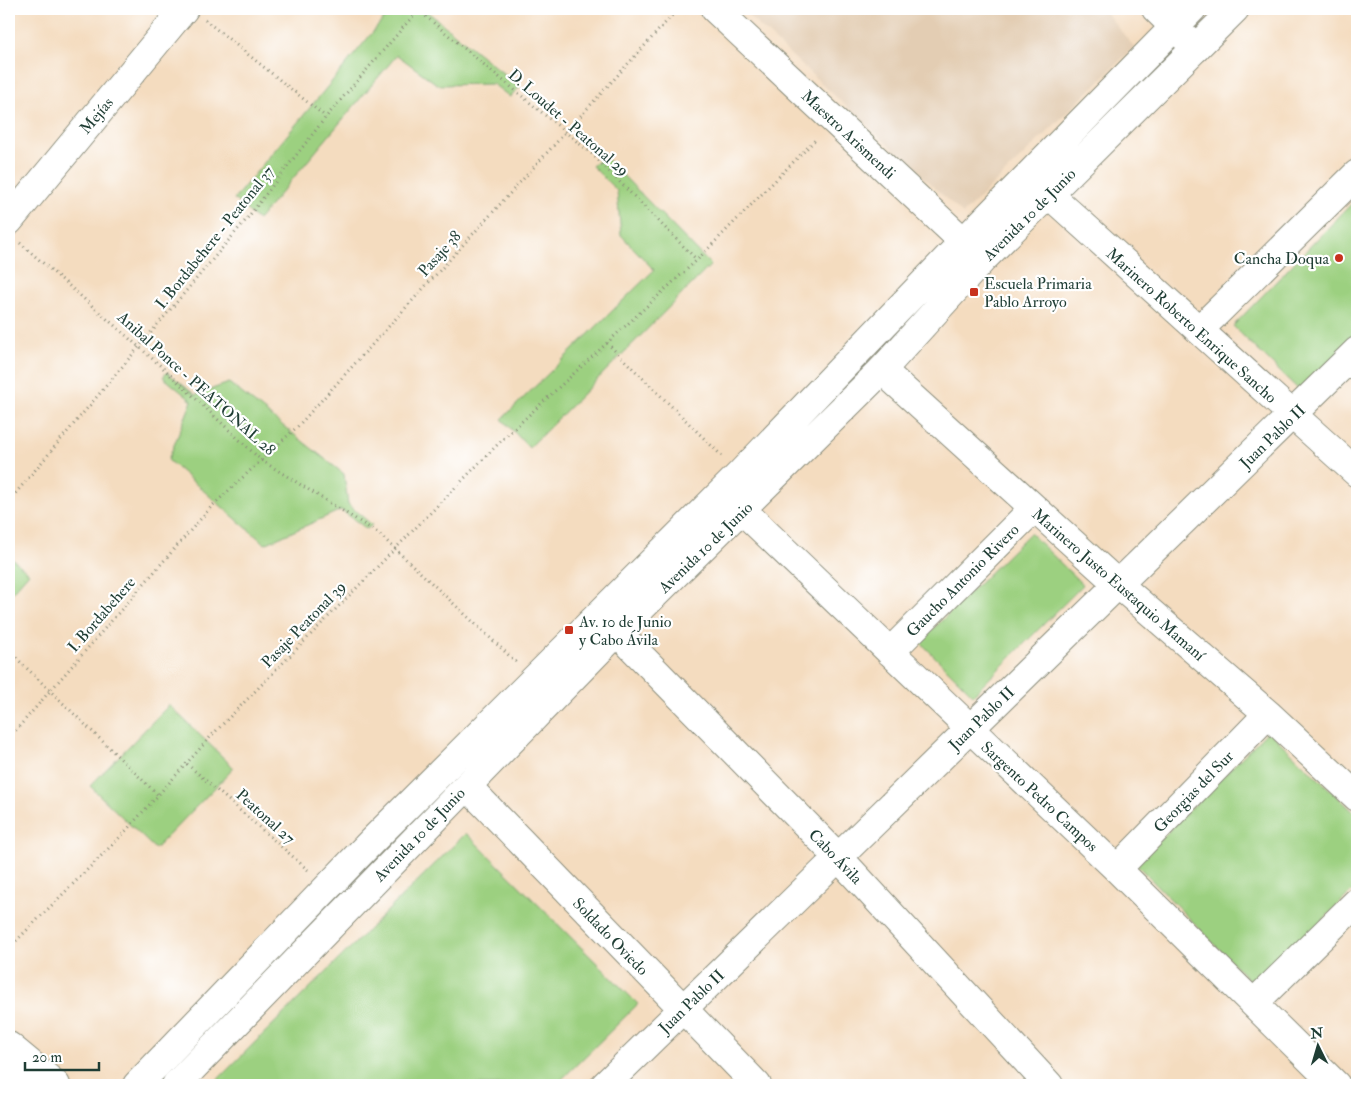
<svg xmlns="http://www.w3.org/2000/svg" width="1366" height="1094" font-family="'IM FELL Double Pica',serif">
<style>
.built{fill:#e3cdb3}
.green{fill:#9cd080;stroke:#5e865a}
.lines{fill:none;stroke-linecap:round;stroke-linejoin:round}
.minor-casing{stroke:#8a8c7a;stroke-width:30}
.tertiary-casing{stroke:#8a8c7a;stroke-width:30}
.path{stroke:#8a8c7a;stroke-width:3;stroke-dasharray:1 4;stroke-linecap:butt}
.minor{stroke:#fff;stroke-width:28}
.tertiary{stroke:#fff;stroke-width:28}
.poi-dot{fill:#c8321e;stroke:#fff;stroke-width:2}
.labels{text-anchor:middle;stroke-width:4.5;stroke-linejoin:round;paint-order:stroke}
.street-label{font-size:16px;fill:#1f3d34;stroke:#fff}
.poi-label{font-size:16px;fill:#1f3d34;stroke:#fff;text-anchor:start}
</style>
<rect width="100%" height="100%" fill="#fff"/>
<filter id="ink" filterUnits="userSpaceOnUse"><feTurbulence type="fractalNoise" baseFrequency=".02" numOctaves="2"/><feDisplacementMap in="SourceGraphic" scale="10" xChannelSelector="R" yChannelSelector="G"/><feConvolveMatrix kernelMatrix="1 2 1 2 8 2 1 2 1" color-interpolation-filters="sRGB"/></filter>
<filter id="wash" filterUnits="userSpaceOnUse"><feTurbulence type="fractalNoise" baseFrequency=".0096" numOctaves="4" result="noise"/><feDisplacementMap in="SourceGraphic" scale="20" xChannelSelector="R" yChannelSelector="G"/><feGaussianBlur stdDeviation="1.12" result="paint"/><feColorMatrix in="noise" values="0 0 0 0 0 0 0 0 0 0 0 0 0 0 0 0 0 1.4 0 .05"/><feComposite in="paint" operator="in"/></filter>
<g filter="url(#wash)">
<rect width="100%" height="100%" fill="#f4dcbf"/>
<path class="built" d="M741,9h362l31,38 -171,167z"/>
<path class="green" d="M392,9h32l96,78 -10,10 -17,-13 -55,1 -41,-30 -139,165 -24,-21z
M604,156l107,109 -182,183 -27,-29 152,-149 -33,-35 -4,-44 -25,-25z
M1357,198v139l-55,56 -69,-67z
M167,372l28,23 34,-12 115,91 4,30 24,21 -5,4 -26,-19 -76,34 -97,-84 24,-59 -29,-24z
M1030,533l53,52 -110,110 -53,-53z
M9,556l20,17 -20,23z
M169,705l65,63 -79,81 -65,-63z
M1268,731l89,84v71l-101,101 -120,-123z
M466,833l172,171 -82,81h-344z"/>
</g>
<g filter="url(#ink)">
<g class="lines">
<g class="minor-casing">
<path id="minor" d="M715,9l265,248
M1156,9l40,39
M1032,179l325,294
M9,221l175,-212
M1199,330l158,-156
M882,370l237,215 149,129 89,83
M742,510l375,359 219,216
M617,632l222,226 210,227
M890,652l144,-144
M467,786l290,299
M1117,869l151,-155
M1254,1003l103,-101
M605,1085l752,-734"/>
</g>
<g class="tertiary-casing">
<path id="tertiary" d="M9,1046l47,39
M9,1072l16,13
M137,1085l235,-244 368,-367 223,-232 229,-233
M176,1085l441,-453 265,-262 101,-111 252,-250"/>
</g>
<path class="path" d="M418,10l174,144 105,106
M205,20l121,97
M20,243l142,124 99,93 117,73 138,129
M607,343l115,113
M9,501l236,-280 81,-104 93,-108
M9,651l149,144
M9,738l202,-231 87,-81 380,-417
M187,764l121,106
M9,948l114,-114 91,-101 291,-296 192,-177 120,-122"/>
<use href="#minor" class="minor"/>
<use href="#tertiary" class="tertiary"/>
</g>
</g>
<g class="poi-dot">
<circle cx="1339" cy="258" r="5"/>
<rect x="969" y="287" width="10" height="10" rx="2.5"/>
<rect x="564" y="625" width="10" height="10" rx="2.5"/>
</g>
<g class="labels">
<g class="street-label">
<text transform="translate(96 115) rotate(-50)" y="6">Mejías</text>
<text transform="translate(569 122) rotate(41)" y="6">D. Loudet - Peatonal 29</text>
<text transform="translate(849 134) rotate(43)" y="6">Maestro Arismendi</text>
<text transform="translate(1029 214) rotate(-45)" y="6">Avenida 10 de Junio</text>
<text transform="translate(214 237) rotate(-51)" y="6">I. Bordabehere - Peatonal 37</text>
<text transform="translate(439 253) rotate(-48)" y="6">Pasaje 38</text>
<text transform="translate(1192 325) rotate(42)" y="6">Marinero Roberto Enrique Sancho</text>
<text transform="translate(197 383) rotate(42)" y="6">Anibal Ponce - PEATONAL 28</text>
<text transform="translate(1272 436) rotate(-44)" y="6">Juan Pablo II</text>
<text transform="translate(705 547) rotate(-44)" y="6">Avenida 10 de Junio</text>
<text transform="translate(962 580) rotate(-45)" y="6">Gaucho Antonio Rivero</text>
<text transform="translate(1119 584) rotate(41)" y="6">Marinero Justo Eustaquio Mamaní</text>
<text transform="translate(101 614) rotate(-49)" y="6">I. Bordabehere</text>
<text transform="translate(303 624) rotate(-46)" y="6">Pasaje Peatonal 39</text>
<text transform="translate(981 718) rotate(-44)" y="6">Juan Pablo II</text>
<text transform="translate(1193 791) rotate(-46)" y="6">Georgias del Sur</text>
<text transform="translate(1040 796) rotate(43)" y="6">Sargento Pedro Campos</text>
<text transform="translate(266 816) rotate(42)" y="6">Peatonal 27</text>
<text transform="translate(419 834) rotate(-46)" y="6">Avenida 10 de Junio</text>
<text transform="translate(836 856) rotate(46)" y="6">Cabo Ávila</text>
<text transform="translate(611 936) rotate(46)" y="6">Soldado Oviedo</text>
<text transform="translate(691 1001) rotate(-44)" y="6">Juan Pablo II</text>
</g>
<g class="poi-label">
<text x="1329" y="264" text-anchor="end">Cancha Doqua</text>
<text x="984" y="289">Escuela Primaria<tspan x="984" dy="18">Pablo Arroyo</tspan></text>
<text x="579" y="627">Av. 10 de Junio<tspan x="579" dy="18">y Cabo Ávila</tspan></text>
</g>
</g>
<rect width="1366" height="1094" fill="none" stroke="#fff" stroke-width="30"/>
<g transform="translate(1318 1046) rotate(355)" stroke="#ffffff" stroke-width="4" paint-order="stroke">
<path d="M0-4L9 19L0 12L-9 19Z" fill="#1f3d34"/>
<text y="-8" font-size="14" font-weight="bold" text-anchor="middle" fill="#1f3d34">N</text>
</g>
<path d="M25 1062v8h74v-8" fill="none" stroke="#1f3d34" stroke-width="2.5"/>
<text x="32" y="1062" font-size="15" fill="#1f3d34" stroke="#ffffff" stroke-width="4" paint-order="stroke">20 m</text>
</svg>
